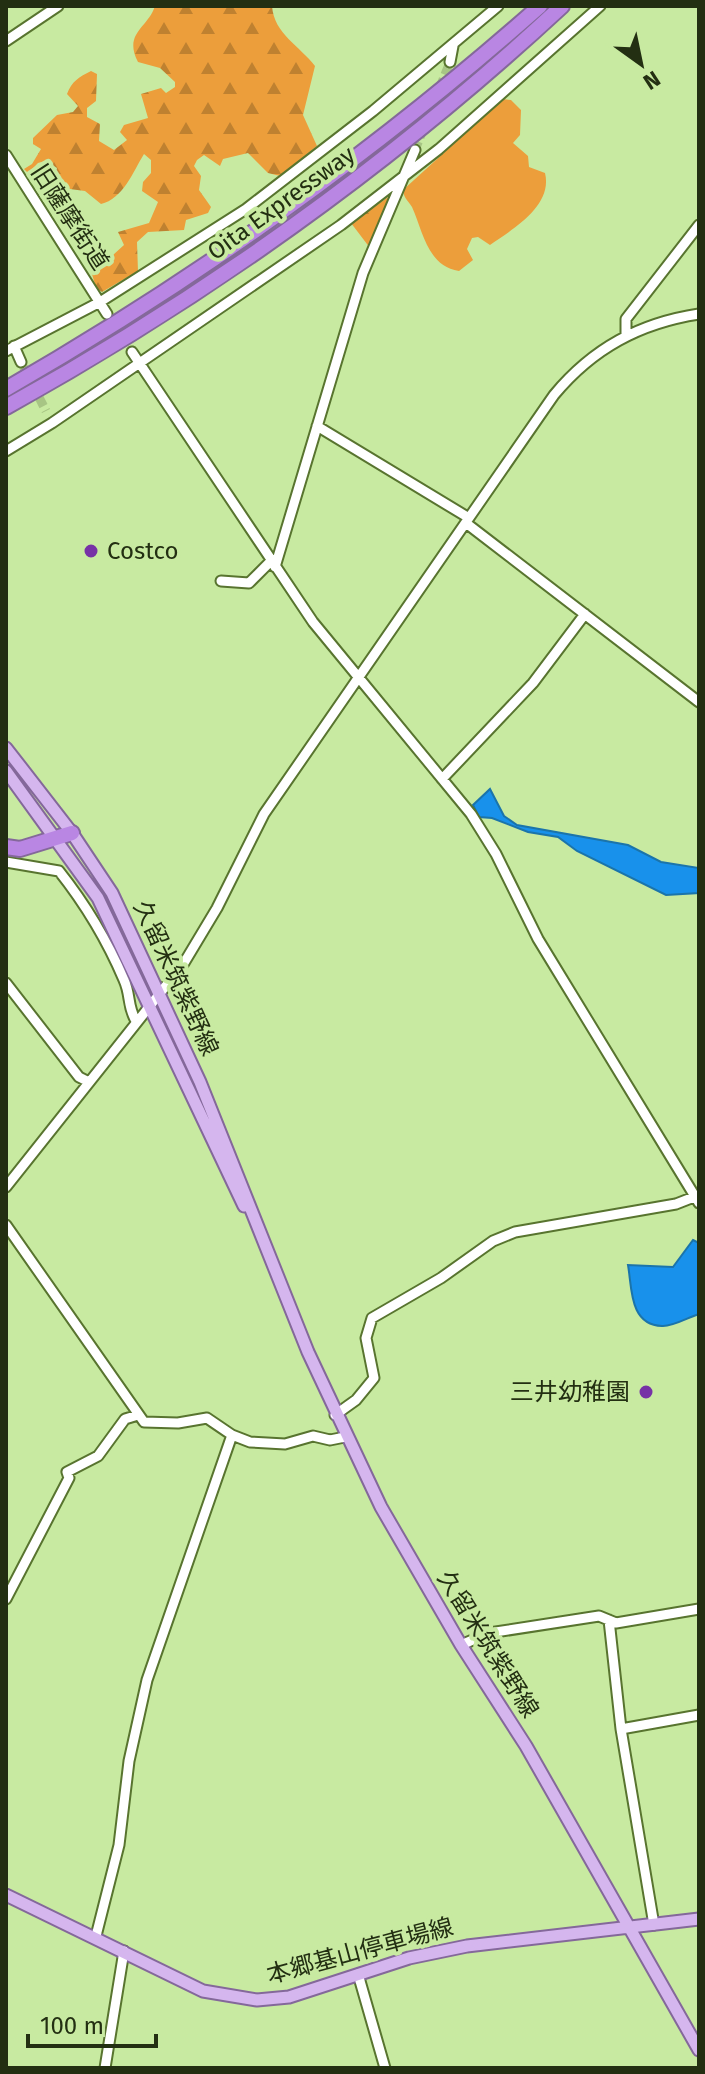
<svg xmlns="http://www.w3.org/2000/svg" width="705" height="2074" font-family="'Fira Sans','Noto Sans JP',sans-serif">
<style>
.grass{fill:#ec9e3b}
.forest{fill:url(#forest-firs)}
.water{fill:#1891eb;stroke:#1b74aa;stroke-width:2}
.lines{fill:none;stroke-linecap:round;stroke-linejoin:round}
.minor-tunnel{stroke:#a7c584;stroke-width:9;stroke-dasharray:9 4.5;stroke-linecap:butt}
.minor-casing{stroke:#58742f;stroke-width:13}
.major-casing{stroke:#84689a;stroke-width:15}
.highway-casing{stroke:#84689a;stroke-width:18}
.minor{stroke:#fff;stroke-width:9}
.major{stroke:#d5b6ee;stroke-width:11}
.highway{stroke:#b986e3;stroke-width:14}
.poi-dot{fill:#7732a6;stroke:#c8eaa1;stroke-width:3}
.labels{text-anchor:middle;stroke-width:8;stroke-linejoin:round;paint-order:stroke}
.street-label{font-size:24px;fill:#232f12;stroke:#c8eaa1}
.poi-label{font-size:24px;fill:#232f12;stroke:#c8eaa1;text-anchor:start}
</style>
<defs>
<pattern id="forest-firs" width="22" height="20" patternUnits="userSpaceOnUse" patternTransform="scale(2)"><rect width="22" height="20" fill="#ec9e3b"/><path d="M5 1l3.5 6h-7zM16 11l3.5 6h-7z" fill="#bf8130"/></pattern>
</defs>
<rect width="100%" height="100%" fill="#c8eaa1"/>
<path class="grass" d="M503,99l8,1 10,10 -1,25 -7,8 15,13 1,11 16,6c8,33 -32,56 -55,72l-12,-8 -6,1 -5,11 6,11 -14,11c-32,-5 -36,-40 -47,-64 -4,-7 -8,-8 -9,-17z"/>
<path class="forest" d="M155,6h117c2,28 28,40 43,60l-12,49 14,31 -37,30 -12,-3 -20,-20 -25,6 -3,7 -16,-11 -7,5 -3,6 7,10 -2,14 12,17 -3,6 -22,7 -2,10 -36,2 -11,10 1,29 -36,21 -6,-4 -4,-14 32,-29 -6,-13 31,-9 9,-21 -16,-11 1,-9 8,-9v-13l-7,-6c-11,18 -21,45 -43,50l-16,-13 -23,-3 -8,-10 3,-10 -12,-7 -7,2 -10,10 -4,-4 8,-5 9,-15 -8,-5v-6l24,-23 16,-3 5,-6 -11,-12c5,-13 12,-17 24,-23l6,3 -1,27 -9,7v9l13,7 -1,17 15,9 13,-10 -7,-8 4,-7 24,-7 -7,-24 20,-6 5,5 9,-6v-5l-15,-14 -22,-6c-15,-29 10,-34 17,-56z
M394,193l-24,55 -19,-25z"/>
<path class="water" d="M490,789l14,27 13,9 111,20 33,17 38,6v25l-33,2 -89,-44 -19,-14 -30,-5 -36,-14 -13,-1 -6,-12z
M693,1240l6,3v71c-10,3 -27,13 -37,12 -33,-1 -30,-39 -34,-61l45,2z"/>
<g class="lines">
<path class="minor-tunnel" d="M415,150l35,-88
M21,362l25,49"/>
<g class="minor-casing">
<path id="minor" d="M6,41l52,-35
M450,62l3,-16
M6,155l101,159
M626,335v-16l73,-94
M14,346l7,16
M6,351l94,-49 146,-93 127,-98 125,-105
M132,352l181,270 158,192 25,40 42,85 161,264
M317,426l152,92
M6,451l46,-28 289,-198 98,-76 161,-143
M466,523l233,179
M275,567l88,-294 52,-123
M221,581l28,2 21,-21
M442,779l91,-96 52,-69
M6,862l53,9c27,34 48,69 65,109 7,15 3,26 12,41
M6,983l73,94 10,5
M6,1187l178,-224 33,-55 47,-94 290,-419c39,-47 86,-72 145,-81
M6,1225l138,197 34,1 29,-5 25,17 18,7 35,2 28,-8 17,4 15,-3
M335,1415l21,-15 18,-22 -8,-40 6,-20 69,-40 52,-37 22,-9 161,-28 23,-9
M6,1599l63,-121 -2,-6 31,-16 27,-37 13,-4
M609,1620l12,109 33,196
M461,1645l28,-12 110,-17 17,7 83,-14
M621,1729l78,-14
M96,1936l23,-91 10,-84 18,-81 85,-245
M358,1974l27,94
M105,2068l19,-117"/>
</g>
<g class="major-casing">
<path id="major" d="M6,748l66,85 40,60 88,189 108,270 73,155 80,138 65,101 173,304
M6,771l92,127 146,308
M6,1895l197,96 54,9 32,-3 120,-39 58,-12 232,-27"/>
</g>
<g class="highway-casing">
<path id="highway" d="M6,389c191,-110 369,-237 534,-383
M6,407c199,-110 389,-246 556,-401
M6,847l14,2 52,-16"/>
</g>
<use href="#minor" class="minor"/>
<use href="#major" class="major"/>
<use href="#highway" class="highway"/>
</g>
<g class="poi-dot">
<circle cx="91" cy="551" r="8"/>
<circle cx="646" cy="1392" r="8"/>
</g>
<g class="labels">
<g class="street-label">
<text transform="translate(281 203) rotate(-36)" y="8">Oita Expressway</text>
<text transform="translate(70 217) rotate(57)" y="8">旧薩摩街道</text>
<text transform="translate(176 978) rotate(65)" y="8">久留米筑紫野線</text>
<text transform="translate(488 1644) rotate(58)" y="8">久留米筑紫野線</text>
<text transform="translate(360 1951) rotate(-15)" y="8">本郷基山停車場線</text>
</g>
<g class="poi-label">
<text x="107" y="559">Costco</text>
<text x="630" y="1400" text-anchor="end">三井幼稚園</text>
</g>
</g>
<rect width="705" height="2074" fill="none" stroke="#232f12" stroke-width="16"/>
<g transform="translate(641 64) rotate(147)" stroke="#c8eaa1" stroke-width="6" paint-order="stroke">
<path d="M0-6L14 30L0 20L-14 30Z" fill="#232f12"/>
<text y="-12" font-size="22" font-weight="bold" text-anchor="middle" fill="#232f12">N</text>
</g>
<path d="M28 2034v12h128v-12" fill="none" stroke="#232f12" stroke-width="4"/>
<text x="40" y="2034" font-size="24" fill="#232f12" stroke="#c8eaa1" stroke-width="6" paint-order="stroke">100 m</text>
</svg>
